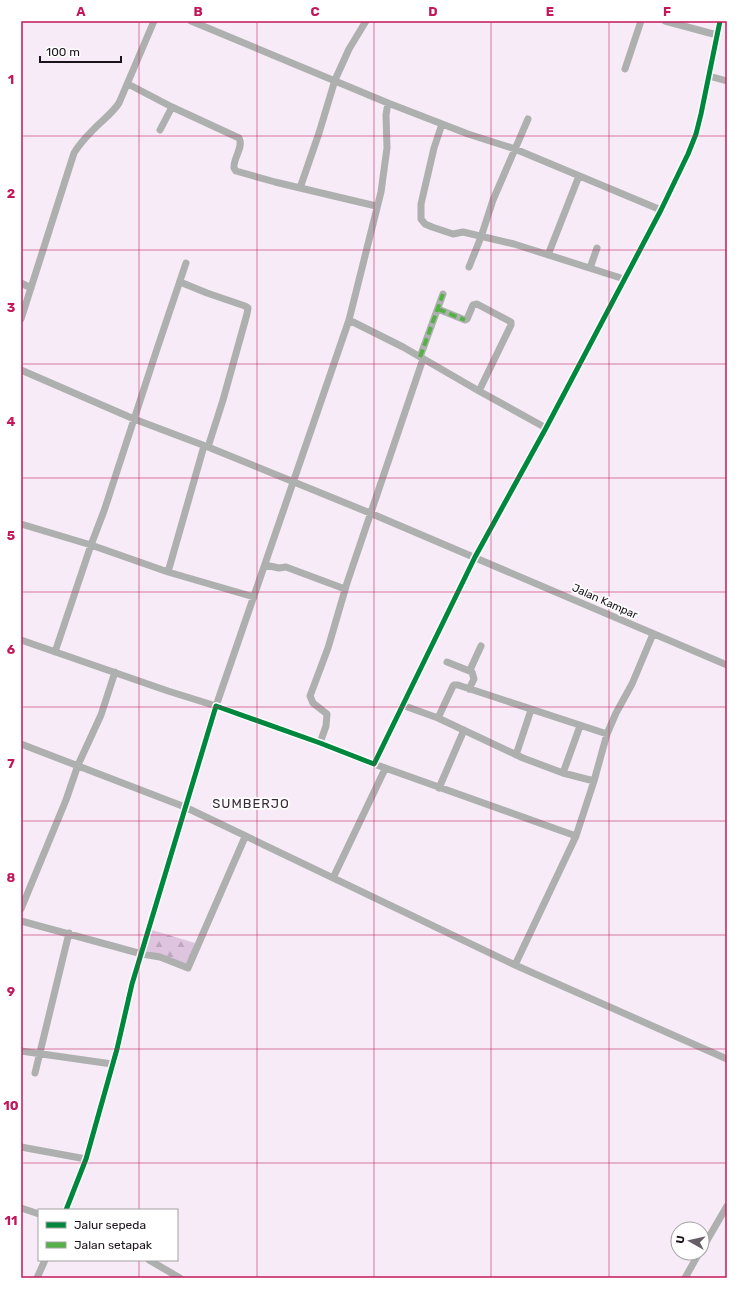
<svg xmlns="http://www.w3.org/2000/svg" width="748" height="1299" font-family="Rubik,sans-serif">
<style>
.forest{fill:url(#forest-firs)}
.lines{fill:none;stroke-linecap:round;stroke-linejoin:round}
.minor{stroke:#adb0ae;stroke-width:7}
.quiet{stroke:#55b145;stroke-width:4;stroke-dasharray:8 4;stroke-linecap:butt}
.cycleway-casing{stroke:#fff;stroke-width:8}
.cycleway{stroke:#00873e;stroke-width:5}
.grid{fill:none;stroke:#c2185b;stroke-width:1;stroke-opacity:0.55}
.labels{text-anchor:middle;stroke-width:3.5;stroke-linejoin:round;paint-order:stroke}
.street-label{font-size:11px;fill:#1a131a;stroke:#fff}
.quarter-label{font-size:13px;letter-spacing:1px;fill:#392a39;stroke:#fff}
.neatline{fill:none;stroke:#c2185b;stroke-width:1.5}
.grid-label{font-size:13px;text-anchor:middle;font-weight:bold;fill:#c2185b}
</style>
<defs>
<pattern id="forest-firs" width="22" height="20" patternUnits="userSpaceOnUse"><rect width="22" height="20" fill="#dec4de"/><path d="M5 1l3.5 6h-7zM16 11l3.5 6h-7z" fill="#bea8be"/></pattern>
</defs>
<rect width="100%" height="100%" fill="#f6ebf6"/>
<path class="forest" d="M152,930l43,13 -7,22 -44,-12z"/>
<g class="lines">
<path class="minor" d="M191,21l197,82 80,31 47,15 146,61
M665,21l52,14
M625,69l16,-48
M709,76l18,5
M128,84l44,23 -12,23
M172,107l67,31c5,9 -6,20 -5,30l2,3 39,11 101,24
M442,124l-8,24 -13,56v15l4,5 7,3 21,7 10,-2 51,12 110,35
M300,188l19,-55 16,-53 14,-31 17,-28
M548,255l31,-79
M469,267l12,-30 12,-37 35,-81
M590,268l7,-20
M180,282l27,11 38,13 3,2 -1,6 -24,86 -15,47
M21,283l10,5
M438,309l27,11 2,-1 6,-14 4,-1 34,18v3l-32,66
M21,319l53,-166c5,-8 11,-15 18,-22 9,-10 20,-17 27,-28l35,-82
M349,320l54,27 76,44 67,37
M420,357l23,-63
M21,370l113,49 74,28 162,66 357,152
M21,524l70,21 77,27 86,25
M265,565l14,3 7,-1 59,22
M168,572l36,-126
M21,640l147,51 48,15 133,-386 32,-128 6,-44 -1,-33 2,-12
M55,652l36,-107 13,-34 53,-162 29,-86
M447,662l25,10 2,7 -5,10
M470,670l11,-24
M402,705l36,13 85,40 40,15 31,8
M438,718l15,-32 1,-1h4l149,49
M320,743l6,-17 1,-12 -14,-11 -3,-7 18,-48 19,-65 76,-224
M21,744l164,63 330,158 212,94
M516,755l15,-45
M374,764l202,72
M563,773l17,-47
M439,788l25,-58
M333,878l52,-109
M21,909l45,-109 12,-35 23,-50 14,-43
M21,921l121,33 18,3 28,11 57,-131
M515,965l61,-129 18,-55 13,-47 9,-21 16,-29 21,-50
M21,1051l91,13
M35,1073l34,-140
M21,1147l65,12
M21,1208l18,6
M66,1210l20,-51 31,-110 15,-65 84,-278 104,37 54,21 101,-207 71,-129 115,-218 27,-56 8,-20 5,-20 19,-93
M702,1249l25,-43
M149,1260l31,18
M37,1278l8,-18
M685,1278l14,-25"/>
<path class="quiet" d="M438,309l27,11
M420,357l23,-63"/>
<g class="cycleway-casing">
<path id="cycleway" d="M66,1210l20,-51 31,-110 15,-65 84,-278 104,37 54,21 101,-207 71,-129 115,-218 27,-56 8,-20 5,-20 19,-93"/>
</g>
<use href="#cycleway" class="cycleway"/>
</g>
<path class="grid" d="M139,21v1189M257,21v1257M374,21v1257M491,21v1257M609,21v1257M21,136h706M21,250h706M21,364h706M21,478h706M21,592h706M21,707h706M21,821h706M21,935h706M21,1049h706M21,1163h706M139,1260v18"/>
<g class="labels">
<g class="street-label">
<text transform="translate(605 601) rotate(24)" y="4">Jalan Kampar</text>
</g>
<g class="quarter-label">
<text x="251" y="808">SUMBERJO</text>
</g>
</g>
<rect width="748" height="1299" fill="none" stroke="#ffffff" stroke-width="44"/>
<rect x="38" y="1209" width="140" height="52" fill="#ffffff" stroke="#a3a1a3"/>
<rect x="46" y="1222" width="20" height="6" fill="#00873e" stroke="#a3a1a3"/>
<text x="74" y="1229" font-size="12" fill="#1a131a">Jalur sepeda</text>
<rect x="46" y="1242" width="20" height="6" fill="#55b145" stroke="#a3a1a3"/>
<text x="74" y="1249" font-size="12" fill="#1a131a">Jalan setapak</text>
<g transform="translate(690 1241) rotate(278)"><circle r="19" fill="#ffffff" stroke="#a3a1a3"/>
<path d="M0-3L7 15L0 10L-7 15Z" fill="#675f67"/>
<text y="-6" font-size="11" font-weight="bold" text-anchor="middle" fill="#1a131a">U</text>
</g>
<path d="M40 56v6h81v-6" fill="none" stroke="#1a131a" stroke-width="2"/>
<text x="46" y="56" font-size="12" fill="#1a131a" stroke="#ffffff" stroke-width="3" paint-order="stroke">100 m</text>
<rect x="22" y="22" width="704" height="1255" class="neatline"/>
<g class="grid-label">
<text x="81" y="16">A</text>
<text x="198" y="16">B</text>
<text x="315" y="16">C</text>
<text x="433" y="16">D</text>
<text x="550" y="16">E</text>
<text x="667" y="16">F</text>
<text x="11" y="84">1</text>
<text x="11" y="198">2</text>
<text x="11" y="312">3</text>
<text x="11" y="426">4</text>
<text x="11" y="540">5</text>
<text x="11" y="654">6</text>
<text x="11" y="768">7</text>
<text x="11" y="882">8</text>
<text x="11" y="996">9</text>
<text x="11" y="1110">10</text>
<text x="11" y="1225">11</text>
</g>
</svg>
